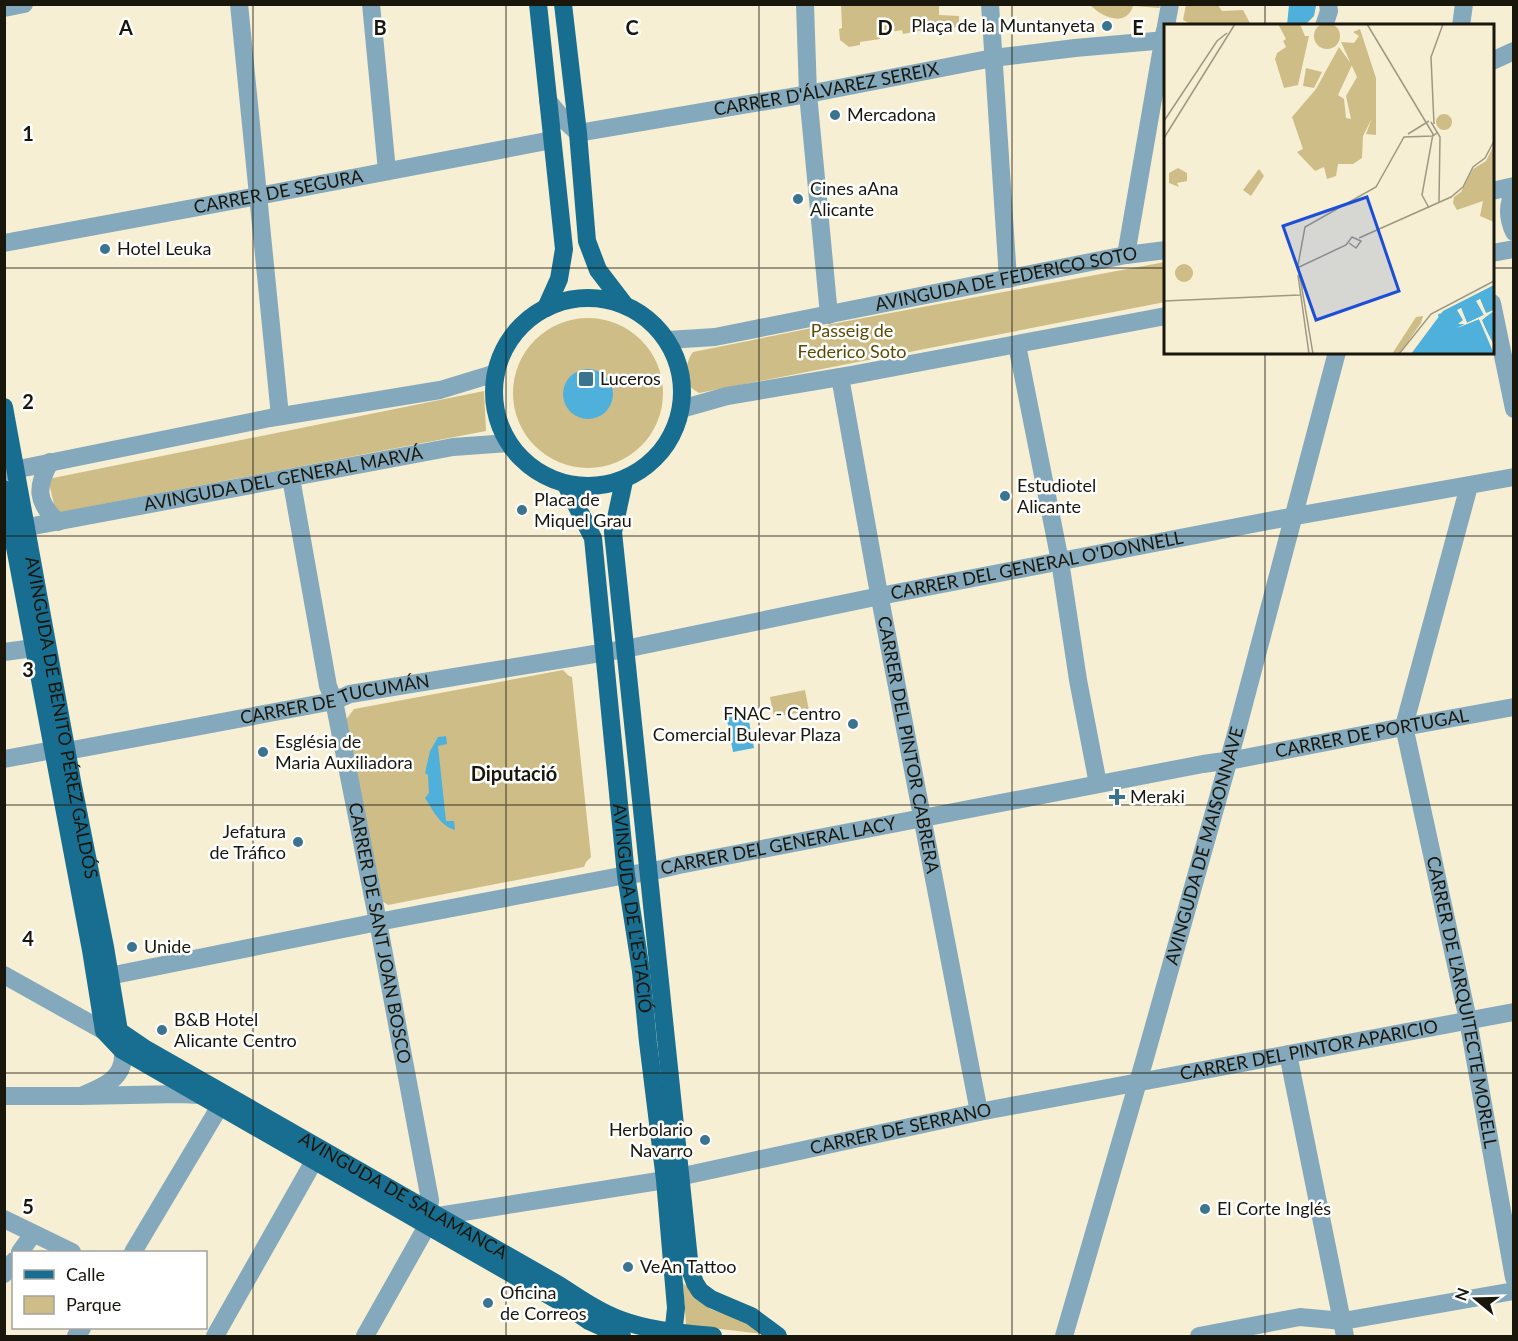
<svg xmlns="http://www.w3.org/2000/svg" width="1518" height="1341" font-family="Lato,sans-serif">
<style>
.green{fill:#cebd86}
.water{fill:#4fb0db}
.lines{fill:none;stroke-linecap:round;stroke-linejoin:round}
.minor{stroke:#84a9bc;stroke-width:18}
.major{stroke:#176e90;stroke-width:18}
.grid{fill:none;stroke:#19160c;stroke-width:1.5;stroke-opacity:0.55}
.poi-dot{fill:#3b748e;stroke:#fff;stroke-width:2}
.labels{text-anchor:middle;stroke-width:5;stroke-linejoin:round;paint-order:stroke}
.poi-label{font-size:18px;fill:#19160c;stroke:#fff;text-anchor:start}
.street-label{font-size:18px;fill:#19160c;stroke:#fff}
.park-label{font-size:18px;fill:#5c4a02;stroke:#fff}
.neighbourhood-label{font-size:20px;font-weight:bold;fill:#19160c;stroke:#fff}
.inset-river{fill:none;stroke:#4fb0db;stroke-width:3}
.inset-road{fill:none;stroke:#9e9883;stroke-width:1.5}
.view{fill:#1d4ed8;fill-opacity:0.15;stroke:#1d4ed8;stroke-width:3}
.inset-edge{fill:none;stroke:#19160c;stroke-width:3}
.grid-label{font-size:20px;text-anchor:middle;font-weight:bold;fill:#19160c;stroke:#fff;stroke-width:5;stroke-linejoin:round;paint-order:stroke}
</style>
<rect width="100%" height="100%" fill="#f7efd3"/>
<path class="green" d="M841,5h98v10l20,1v10l-6,2 -1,-3 -11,2 1,3 -17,3 -1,-3 -21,4 -1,-4 -22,4v5l-20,3v3l-11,2 -9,-7 -1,-11 3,-1z
M1090,5h69l1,3 -27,-2c-7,22 -31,11 -43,-1z
M1186,5h18l2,1 12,-1 4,6 21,-1 8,15 -62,-2 -6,-3z
M1165,262v40l-466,91c-1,-1 -7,-4 -8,-6 -7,-11 -5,-26 2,-35l149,-30z
M513 393a75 75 0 1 1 150 0a75 75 0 1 1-150 0Z
M484,391l2,40 -430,82 -8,-34z
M563,670l6,6 3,1 19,180 -5,5 -2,5 -196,38 -9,-6 -34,-178 9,-12z
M805,690l4,21 -35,6 -4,-20z
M683,1283l27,26 32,11 21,14 -77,-9z"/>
<path class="water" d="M1289,5l27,-1v2l-2,10 -9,9h-18z
M563 394a25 25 0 1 1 50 0a25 25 0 1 1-50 0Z
M747,711l7,37 -21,4 -7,-37z
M446,736l1,8 -9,2 8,75h8l1,9c-15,-4 -22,-20 -30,-32l4,-5 -1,-18 -3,-2 5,-22 8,-14z"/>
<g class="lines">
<g class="minor">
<path d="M239,4l41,412"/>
<path d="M371,4l16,167"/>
<path d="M805,4l3,90 21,221"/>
<path d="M990,4l18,275"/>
<path d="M4,8l20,-4"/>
<path d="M1166,26l4,-22"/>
<path d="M1324,26l5,-15 -1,-7"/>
<path d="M1461,26l3,-22"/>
<path d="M1492,61l22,-10"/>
<path id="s1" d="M548,101l15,18 15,14 230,-39 185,-36 82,-10 91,-8"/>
<path d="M1492,191l22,-5"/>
<path d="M1514,192c-7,13 -6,27 0,40"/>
<path id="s2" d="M4,243l254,-47 294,-56"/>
<path d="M1492,253l22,-4"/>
<path d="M1126,255l39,-225"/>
<path d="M1492,303l22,106"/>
<path id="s3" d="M668,340l47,-3 411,-82 40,-5"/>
<path d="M1017,345l43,216 18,119 20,104"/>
<path id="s4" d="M840,377l37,206 102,529"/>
<path d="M681,409l46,-13 125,-21 314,-59"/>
<path d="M50,462c-14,25 -14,40 8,60"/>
<path d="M4,472l266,-54 170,-28 56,-17"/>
<path id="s5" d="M291,478l37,208 6,15 44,221 52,278 -1,10"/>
<path id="s6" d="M1469,486l-65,240 64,294 46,258"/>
<path id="s7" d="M12,530l441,-83 56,-4"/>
<path d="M4,652l30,-4"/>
<path id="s8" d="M67,751l256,-48 11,-2 16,-7 275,-45 255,-53 388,-75 246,-44"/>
<path d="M4,759l49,-9 8,-13"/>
<path d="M4,975l100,56h15c1,7 3,16 4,24 1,25 -23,33 -42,41"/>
<path id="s9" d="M109,976l269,-54 248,-47 23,-3 30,-7 524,-101 36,-5 159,-31 116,-21"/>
<path d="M1288,1054l57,282"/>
<path d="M4,1096h77l99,-2 20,1"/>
<path d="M4,1219l68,33"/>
<path d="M20,1252l13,-18"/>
<path d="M133,1252l87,-146"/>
<path d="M4,1274l10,-13"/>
<path d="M76,1336l6,-8"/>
<path d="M215,1336l99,-175"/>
<path id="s10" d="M365,1336l62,-110 11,-10 227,-36 314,-68 535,-100"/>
<path id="s11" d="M1064,1336l81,-278 91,-324 101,-382"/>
<path d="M1199,1336l101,-19 43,4 171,-30"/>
</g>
<g class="major">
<path d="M538,4l26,245 -5,30 -13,29"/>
<path d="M563,4l15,129 9,108 11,29 26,34"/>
<circle cx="588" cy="392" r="94"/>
<path id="s12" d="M4,407l68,374 33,166 14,84 25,17 415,237c20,13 40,27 62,35 29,11 62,13 92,16"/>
<path d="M624,481l-11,51 77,737 5,14 5,8 11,8 40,17 27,20"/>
<path id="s13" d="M566,485l27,53 33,337 15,96 7,71 17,138 11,128 -3,28"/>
<path d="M4,489l87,461 13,81 18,19 442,254 25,17 33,15"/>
</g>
</g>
<path class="grid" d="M253,4v1332M506,4v1332M759,4v1332M1012,4v1332M1265,4v22M4,268h1162M1492,268h22M1265,352v984M4,536h1510M4,805h1510M4,1073h1510"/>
<g class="poi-dot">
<circle cx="1107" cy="26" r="6"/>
<circle cx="835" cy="115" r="6"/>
<circle cx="798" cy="199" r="6"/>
<circle cx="105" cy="249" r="6"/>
<rect x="578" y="371" width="16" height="16" rx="3"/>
<circle cx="1005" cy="496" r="6"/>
<circle cx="522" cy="510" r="6"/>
<circle cx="853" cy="724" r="6"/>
<circle cx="263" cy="752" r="6"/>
<path d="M1114 788h6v6h6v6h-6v6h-6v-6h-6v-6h6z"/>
<circle cx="298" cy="842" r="6"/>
<circle cx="132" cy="947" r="6"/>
<circle cx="162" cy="1030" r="6"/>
<circle cx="705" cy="1140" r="6"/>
<circle cx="1205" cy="1209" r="6"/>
<circle cx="628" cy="1267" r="6"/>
<circle cx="488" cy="1303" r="6"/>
</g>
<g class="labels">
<g class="poi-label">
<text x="1095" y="32" text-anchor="end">Plaça de la Muntanyeta</text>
<text x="847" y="121">Mercadona</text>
<text x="810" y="195">Cines aAna<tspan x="810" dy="21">Alicante</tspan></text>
<text x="117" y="255">Hotel Leuka</text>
<text x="600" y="385">Luceros</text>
<text x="1017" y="492">Estudiotel<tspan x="1017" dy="21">Alicante</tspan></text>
<text x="534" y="506">Placa de<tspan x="534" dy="21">Miquel Grau</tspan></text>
<text x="841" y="720" text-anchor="end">FNAC - Centro<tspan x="841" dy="21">Comercial Bulevar Plaza</tspan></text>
<text x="275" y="748">Església de<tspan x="275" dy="21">Maria Auxiliadora</tspan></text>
<text x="1130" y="803">Meraki</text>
<text x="286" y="838" text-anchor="end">Jefatura<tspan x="286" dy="21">de Tráfico</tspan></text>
<text x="144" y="953">Unide</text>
<text x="174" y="1026">B&amp;B Hotel<tspan x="174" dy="21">Alicante Centro</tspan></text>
<text x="693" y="1136" text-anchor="end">Herbolario<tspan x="693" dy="21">Navarro</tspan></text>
<text x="1217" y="1215">El Corte Inglés</text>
<text x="640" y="1273">VeAn Tattoo</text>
<text x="500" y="1299">Oficina<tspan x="500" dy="21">de Correos</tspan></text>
</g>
<g class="street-label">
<text dy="6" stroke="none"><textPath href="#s1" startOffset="296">CARRER D'ÁLVAREZ SEREIX</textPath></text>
<text dy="6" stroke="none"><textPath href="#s2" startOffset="279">CARRER DE SEGURA</textPath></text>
<text dy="6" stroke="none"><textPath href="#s3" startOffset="344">AVINGUDA DE FEDERICO SOTO</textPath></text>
<text dy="6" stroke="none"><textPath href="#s7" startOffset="276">AVINGUDA DEL GENERAL MARVÁ</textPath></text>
<text dy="6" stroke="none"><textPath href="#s8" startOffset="988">CARRER DEL GENERAL O'DONNELL</textPath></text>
<text dy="6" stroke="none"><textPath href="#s8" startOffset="273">CARRER DE TUCUMÁN</textPath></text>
<text dy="6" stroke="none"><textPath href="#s12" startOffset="316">AVINGUDA DE BENITO PÉREZ GALDÓS</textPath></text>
<text dy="6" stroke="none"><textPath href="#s9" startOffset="1286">CARRER DE PORTUGAL</textPath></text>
<text dy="6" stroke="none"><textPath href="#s4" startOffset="374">CARRER DEL PINTOR CABRERA</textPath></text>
<text dy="6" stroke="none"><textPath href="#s11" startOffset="510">AVINGUDA DE MAISONNAVE</textPath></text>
<text dy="6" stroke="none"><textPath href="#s9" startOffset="682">CARRER DEL GENERAL LACY</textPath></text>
<text dy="6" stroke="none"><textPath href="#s13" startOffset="432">AVINGUDA DE L'ESTACIÓ</textPath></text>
<text dy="6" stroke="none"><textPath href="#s5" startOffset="464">CARRER DE SANT JOAN BOSCO</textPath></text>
<text dy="6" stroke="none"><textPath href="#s6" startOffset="531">CARRER DE L'ARQUITECTE MORELL</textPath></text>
<text dy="6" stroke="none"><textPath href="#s10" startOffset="1028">CARRER DEL PINTOR APARICIO</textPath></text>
<text dy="6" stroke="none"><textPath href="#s10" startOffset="612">CARRER DE SERRANO</textPath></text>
<text dy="6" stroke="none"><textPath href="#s12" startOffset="963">AVINGUDA DE SALAMANCA</textPath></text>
</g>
<g class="park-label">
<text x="852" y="337">Passeig de<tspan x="852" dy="21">Federico Soto</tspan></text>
</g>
<g class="neighbourhood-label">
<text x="514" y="781">Diputació</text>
</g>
</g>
<g transform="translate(1164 24)">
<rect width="330" height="330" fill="#f7efd3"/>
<path d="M150 12a13 13 0 1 1 26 0a13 13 0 1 1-26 0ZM114,0h22l5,12h4l-11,49 -14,3 -9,-29 2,-6 9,-6 -3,-6 3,-2zM196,5l16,49v57l-10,-1 6,-16 -9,18 -1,22 -9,6h-15l-2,12 -9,3 -3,-12 -9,4 -18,-19 6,-3 -11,-32 24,-28 23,-42 13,18 -14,30 6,4 2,19 5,1 -5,-23 11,-19 -16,-35 13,1 5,-7 -6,-4zM142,44l16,4 -8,16 -11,-2zM272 98a8 8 0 1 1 16 0a8 8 0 1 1-16 0ZM330,121v77l-14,-6 3,-15 -26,9 -4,-7 1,-6 7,-5 12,-23 13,-8zM14,144l9,5v8l-10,2 2,4 -10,-4v-10zM95,145l5,7 -13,20 -8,-6zM11 249a9 9 0 1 1 18 0a9 9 0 1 1-18 0ZM259,292l-2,7 -22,31h-7l24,-37z" fill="#cebd86"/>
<path d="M330,261v25l-8,4 -6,-15 -3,2 7,14 -17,8 -6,-15 -3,2 7,14 -8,4 22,-9 15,35h-83l32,-43zM330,287v34l-13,-25z" fill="#4fb0db"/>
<path d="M316,275l6,14 8,-3 -12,10 12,29 -15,-30 -22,9 8,-4h-7l5,-4 -6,-10 4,-2 6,15 17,-8 -8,-14z" fill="#f7efd3"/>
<path class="inset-river" d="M275,290l22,40"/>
<path class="inset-road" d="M203,0l66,110 -11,61 7,13M0,97l53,-80 10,-8M267,98l9,15 -1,65M270,100l-3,-67 12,-33M244,110l21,-13M0,114l71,-114M195,214l92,-41 12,-10 10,-20 12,-9 9,-17M133,244l49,-23 6,-8 9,4 -5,7 -7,-5M134,251l11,79M0,277l136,-6M149,330l-15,-89 7,-38 71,-40 28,-50 29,-1 5,-4M235,330l32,-40 63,-33"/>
<path class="view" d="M203,173l32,94 -83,29 -33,-94z"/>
<rect width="330" height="330" class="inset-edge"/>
</g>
<g class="grid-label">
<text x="126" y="35">A</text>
<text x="380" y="35">B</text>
<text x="632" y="35">C</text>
<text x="885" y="35">D</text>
<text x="1138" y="35">E</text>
<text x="28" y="141">1</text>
<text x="28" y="409">2</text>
<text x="28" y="677">3</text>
<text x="28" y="946">4</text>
<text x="28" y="1214">5</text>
</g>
<rect width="1518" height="1341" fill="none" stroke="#19160c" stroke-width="12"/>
<rect x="12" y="1251" width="195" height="78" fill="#ffffff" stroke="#a3a29e" stroke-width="1.5"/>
<rect x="24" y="1270" width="30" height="9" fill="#176e90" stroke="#a3a29e" stroke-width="1.5"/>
<text x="66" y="1281" font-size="18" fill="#19160c">Calle</text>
<rect x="24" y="1296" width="30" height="18" fill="#cebd86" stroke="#a3a29e" stroke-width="1.5"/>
<text x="66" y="1311" font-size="18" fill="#19160c">Parque</text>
<g transform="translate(1476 1299) rotate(289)" stroke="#ffffff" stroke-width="4.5" paint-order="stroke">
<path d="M0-4.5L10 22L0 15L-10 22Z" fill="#19160c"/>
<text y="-9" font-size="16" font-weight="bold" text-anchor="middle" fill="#19160c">N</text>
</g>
</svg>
